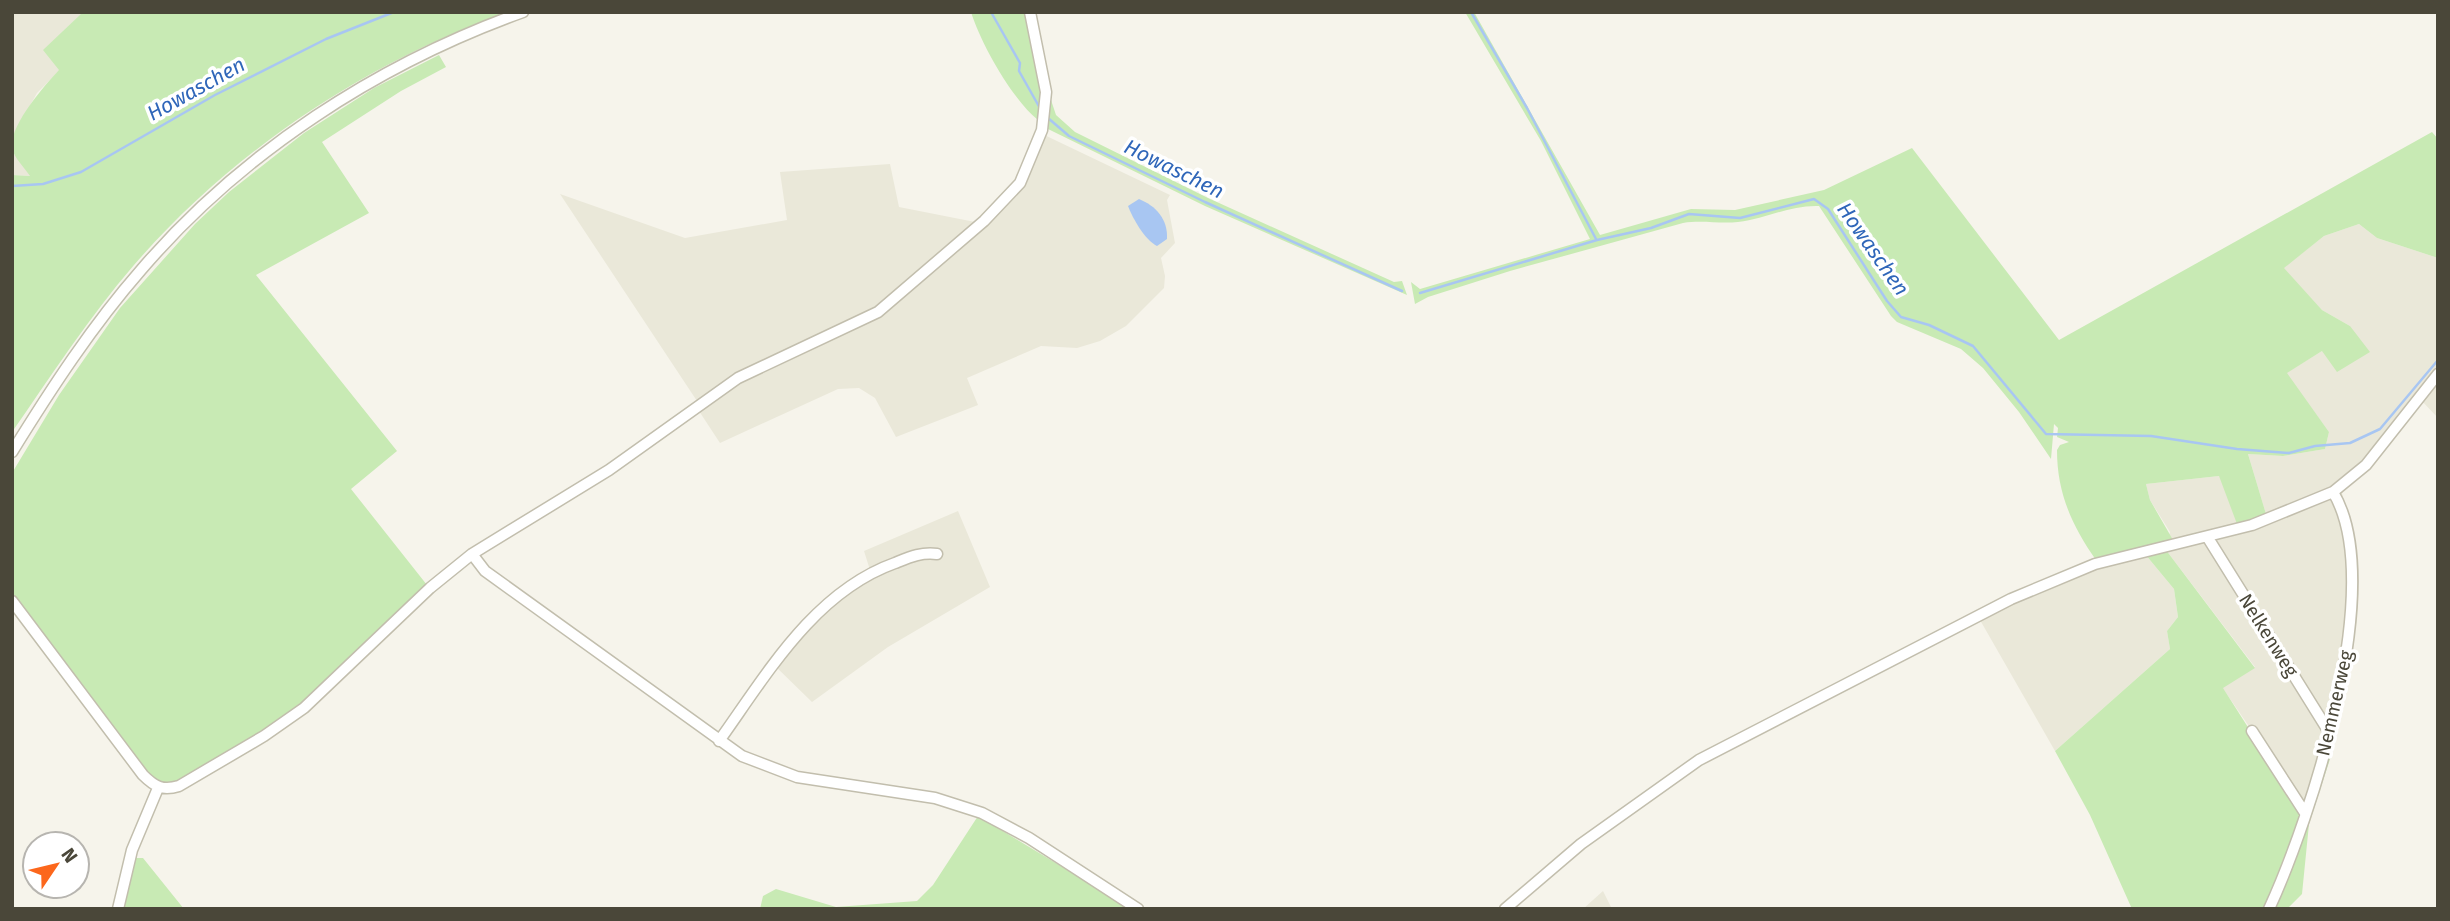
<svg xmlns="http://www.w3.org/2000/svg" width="2450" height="921" font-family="'Fira Sans',sans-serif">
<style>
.residential{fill:#eae8d9}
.green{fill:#c8eab4}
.water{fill:#a8c6f2}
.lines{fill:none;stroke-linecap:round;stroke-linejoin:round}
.stream{stroke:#a8c6f2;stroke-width:2.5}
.minor-casing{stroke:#c2bead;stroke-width:13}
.minor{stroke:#fff;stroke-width:10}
.labels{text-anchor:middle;stroke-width:7;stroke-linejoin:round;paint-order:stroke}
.street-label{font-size:19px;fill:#4a4739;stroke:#fff}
.water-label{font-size:21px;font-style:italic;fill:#2f66b9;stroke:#fff}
</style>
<rect width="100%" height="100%" fill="#f6f4eb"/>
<path class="residential" d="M12,12h71l-39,38 16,20 -23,23 -25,45z
M1036,131l134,64 -3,5 8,43 -14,15 4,18 -1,12 -38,38 -26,15 -23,7 -36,-2 -74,32 11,27 -82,32 -21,-39 -16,-10 -21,1 -118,54 -21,-32 -2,-10 -137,-207 125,44 102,-18 -7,-48 110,-8 9,43 76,15 40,-41 17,-32z
M12,151l19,25 -19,-1z
M2359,224l18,14 61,20v160l-17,-18 -79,93 7,29 6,82 -1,37 -13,67 -32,106 -87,-127 33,-20 -89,-117 4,-18 -20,-32 -4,-16 73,-8 47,38 -18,-60 35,2 42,-7 4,-17 -43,-59 36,-22 28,-25 -28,-16 -39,-42 41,-32z
M958,511l32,76 -102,60 -76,55 -40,-39 98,-93 -6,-19z
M2145,554l29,35 4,28 -11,14 3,18 -115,102 -75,-131 29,-17 84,-35z
M1603,891l9,18h-29z"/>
<path class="green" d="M83,12h424c-143,52 -273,138 -373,253 -45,52 -83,111 -122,167v-257l18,1c-5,-8 -16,-18 -18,-28 -3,-22 32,-62 47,-78l-16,-20z
M971,12h55l16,84 -4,24c-26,-21 -57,-76 -67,-108z
M1465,12h9l126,223 91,-26 44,1 89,-20 88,-42 147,192 373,-208 6,7v119l-61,-20 -18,-14 -35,12 -40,32 38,42 28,16 20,26 -33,20 -15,-21 -35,22 42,59 -4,17 -42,7 -35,-2 18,60 -29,10 -18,-48 -73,8 4,16 23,40 -77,20c-24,-34 -39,-67 -39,-110l3,-5 9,-3 -12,-5 1,-9 -4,-4 -3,35 -32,-47 -36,-44 -22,-19 -64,-27 -6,-6 -72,-110c-30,-1 -53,13 -81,16 -18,2 -36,-2 -55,1l-173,48 -82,26 -13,7 -4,-22 9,7 170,-50 -49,-98z
M439,55l7,12 -45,24 -79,51 47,71 -113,62 141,176 -46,38 76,96 -124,118 -42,30 -84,49 -17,2 -15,-13 -133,-179v-119l47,-78 61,-87 75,-84 34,-32 75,-59 70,-45z
M1051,100l5,15 19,17 133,66 186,84 8,-1 5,14 -202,-89 -157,-77z
M2166,550l89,118 -32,20 79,124 -38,97h-132l-42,-94 -35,-64 115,-102 -3,-18 11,-14 -4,-28 -29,-35z
M2329,750l3,3 -23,71 -7,70 -15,15h-15z
M978,816l154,93h-372l3,-13 13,-7 60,18 81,-6 16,-16z
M134,858h9l41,51h-62z"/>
<path class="water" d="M1139,199c17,7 29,20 28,40l-10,7c-12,-6 -24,-27 -29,-40z"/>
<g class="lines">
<path class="stream" d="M991,12l29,51 -1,8 22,39
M1471,12l56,96 69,131
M1048,118l21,18 136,66 197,89
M12,186l31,-2 38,-12 134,-77 111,-56 68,-27
M1420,293l177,-53 54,-12 38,-14 51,4 74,-19 14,10 59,92 14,16 28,8 44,21 73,88 105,2 86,13 52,4 26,-7 35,-3 30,-14 58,-69"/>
<g class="minor-casing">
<path id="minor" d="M12,452c39,-63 80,-126 129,-182 101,-118 237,-206 382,-258
M2208,538l121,194
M472,554l13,17 257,185 55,21 138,21 47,15 47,25 109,71
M12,601l131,174c12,12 20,16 36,11l85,-50 40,-28 126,-120 42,-34 137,-84 129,-92 140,-66 106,-91 36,-38 22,-53 4,-38 -16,-80
M2252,731l53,82
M719,741c48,-67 95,-149 176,-178 15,-6 26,-11 42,-9
M118,909l14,-59 26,-62
M1505,909l76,-65 118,-84 312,-161 84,-35 157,-39 81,-33 33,-27 72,-91
M2269,909c42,-91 119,-326 64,-417"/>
</g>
<use href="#minor" class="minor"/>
</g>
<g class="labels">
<g class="street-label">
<text transform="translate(2269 635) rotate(58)" y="7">Nelkenweg</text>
<text transform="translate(2334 703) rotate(-77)" y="7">Nemmerweg</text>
</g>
<g class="water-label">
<text transform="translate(196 89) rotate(-29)" y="7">Howaschen</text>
<text transform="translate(1174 169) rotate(26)" y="7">Howaschen</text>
<text transform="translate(1873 249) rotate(55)" y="7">Howaschen</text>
</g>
</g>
<rect width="2450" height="921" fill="none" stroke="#4a4739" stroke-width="28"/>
<g transform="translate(56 865) rotate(55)"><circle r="33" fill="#ffffff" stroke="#b7b5b0" stroke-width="2"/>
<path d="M0-5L12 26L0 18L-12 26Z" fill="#fc671c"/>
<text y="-10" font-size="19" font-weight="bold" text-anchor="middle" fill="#4a4739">N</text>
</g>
</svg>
